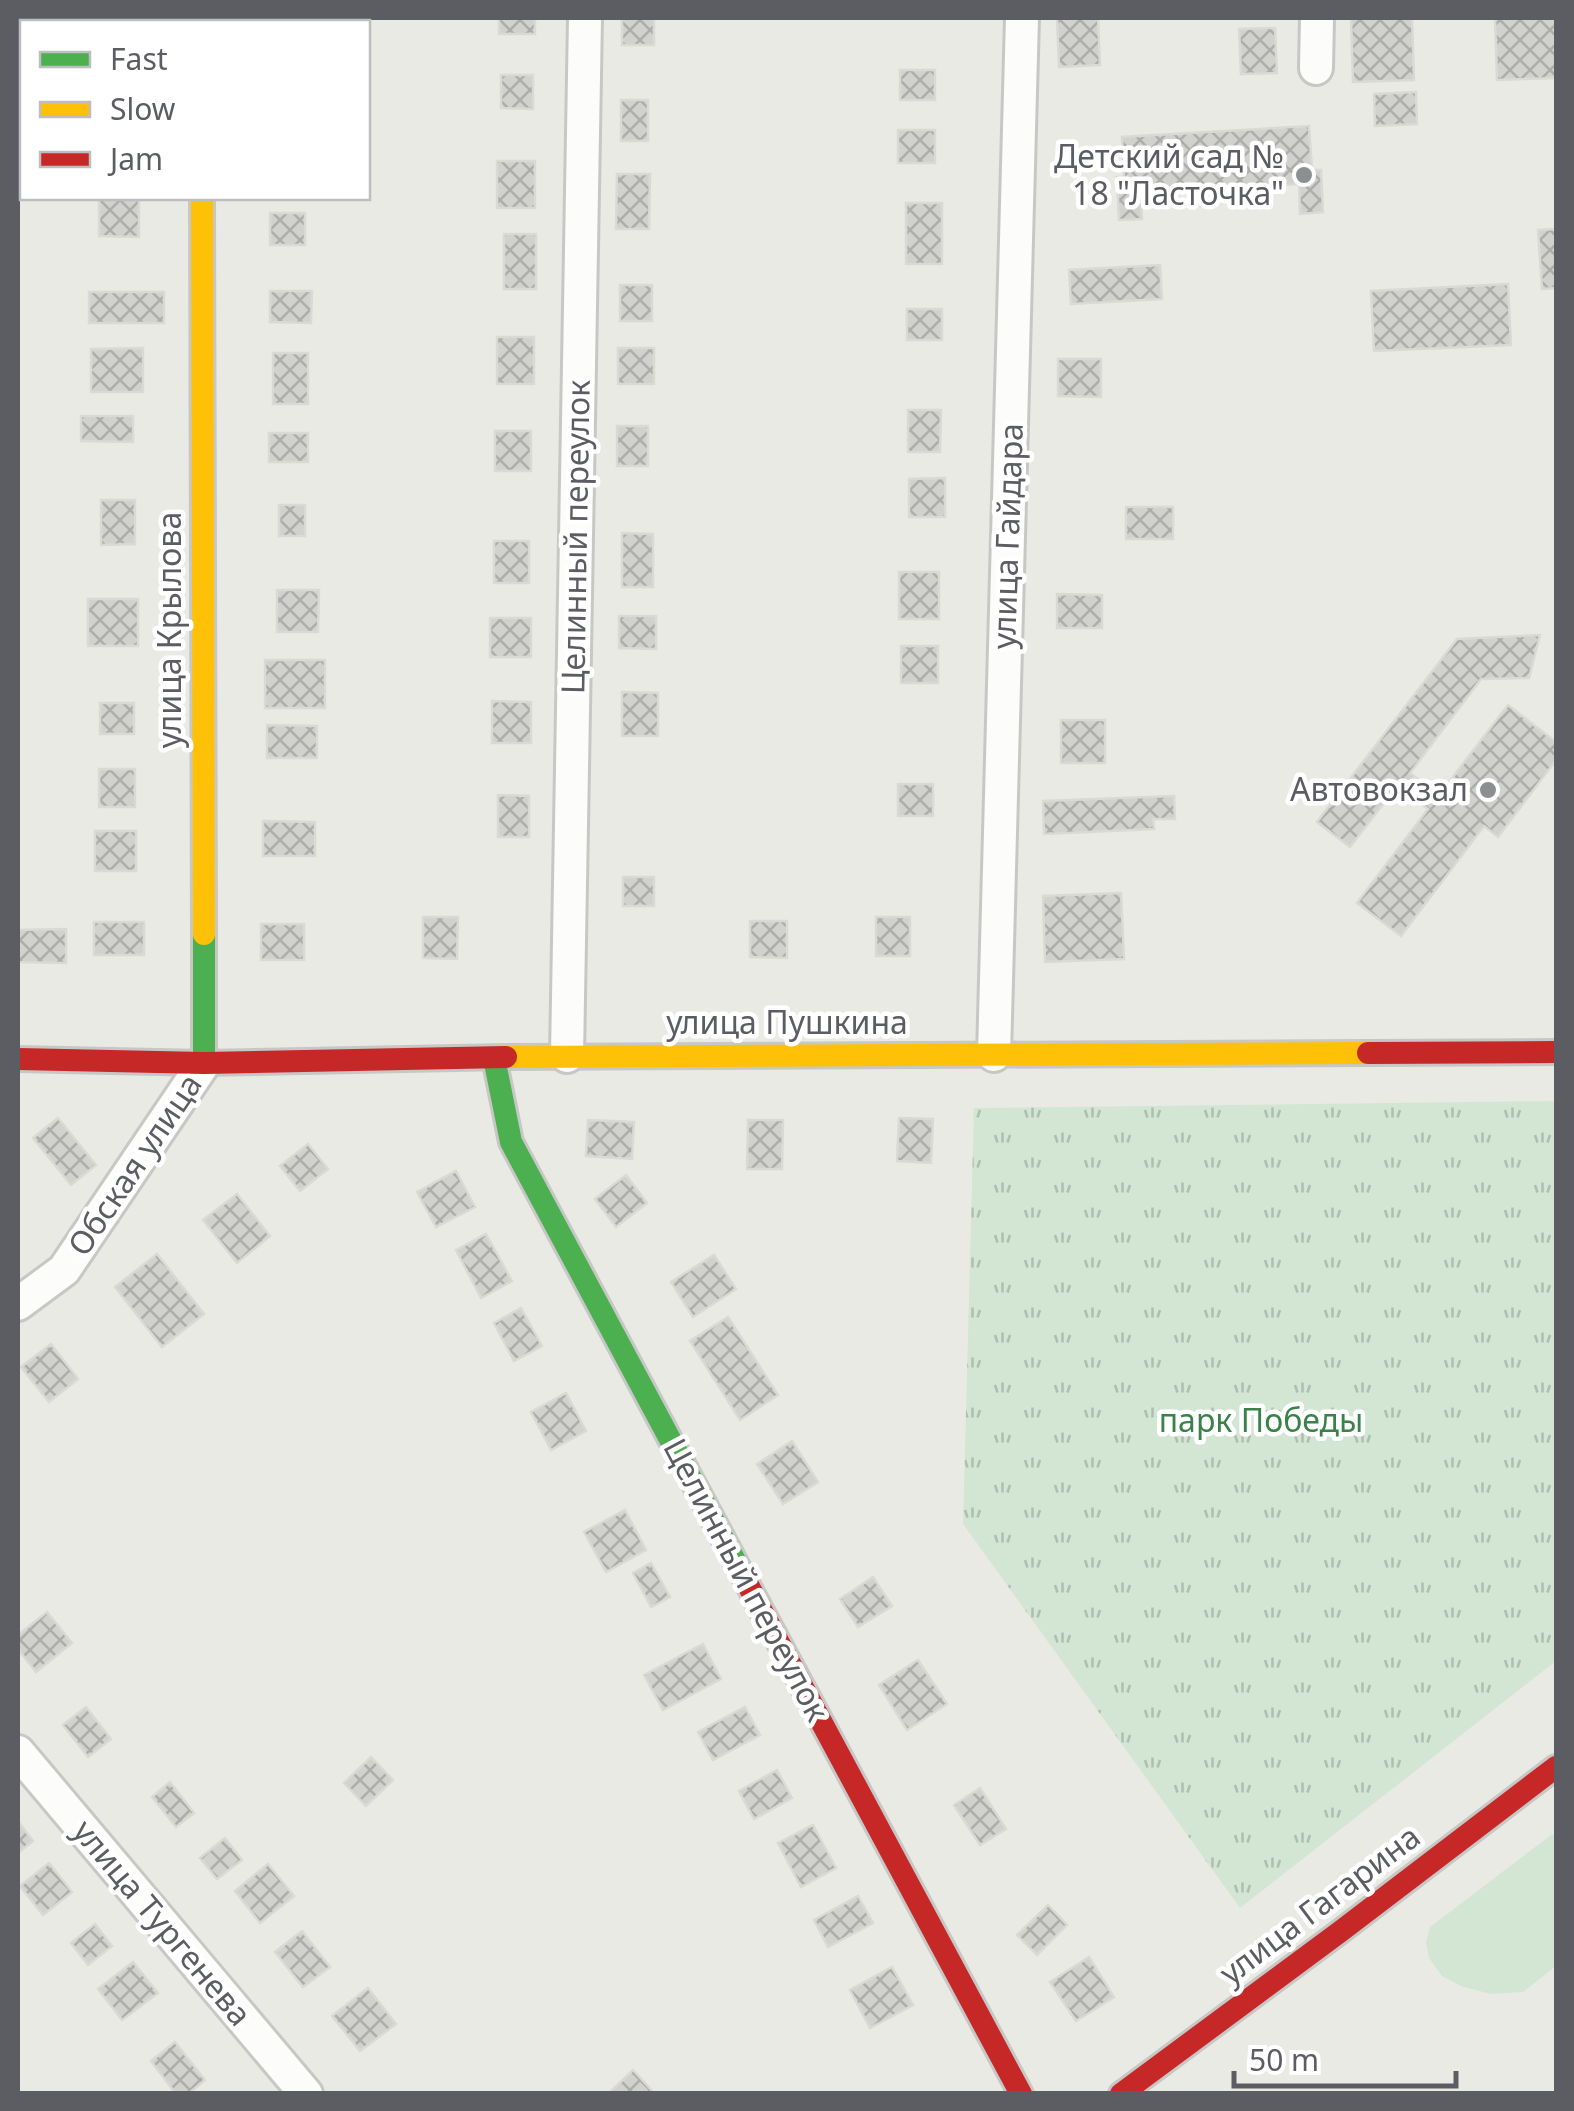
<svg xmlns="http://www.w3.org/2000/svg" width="1574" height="2111" font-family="'Noto Sans',sans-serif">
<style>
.grass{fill:#d3e6d4}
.park{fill:url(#park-tufts)}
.building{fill:url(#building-cross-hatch);stroke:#dad9d4;stroke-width:2.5}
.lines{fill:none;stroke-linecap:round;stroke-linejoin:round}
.street-casing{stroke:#c7c7c5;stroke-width:38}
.fast-casing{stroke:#c7c7c6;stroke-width:28}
.slow-casing{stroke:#c7c7c6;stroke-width:28}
.jam-casing{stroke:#c7c7c6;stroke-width:28}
.street{stroke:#fcfcfb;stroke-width:32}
.fast{stroke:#4caf50;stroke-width:22}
.slow{stroke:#ffc107;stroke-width:22}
.jam{stroke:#c62828;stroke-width:22}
.poi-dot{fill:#8d8e90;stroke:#fff;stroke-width:4}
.labels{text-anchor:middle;stroke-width:9;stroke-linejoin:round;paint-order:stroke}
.poi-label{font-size:32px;fill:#5b5d62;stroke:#fff;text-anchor:end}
.street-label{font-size:32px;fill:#5b5d62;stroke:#fff}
.park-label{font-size:32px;fill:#3a824a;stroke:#fff}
</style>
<defs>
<pattern id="park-tufts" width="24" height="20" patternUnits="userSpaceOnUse" patternTransform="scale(2.5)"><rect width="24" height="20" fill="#d3e6d4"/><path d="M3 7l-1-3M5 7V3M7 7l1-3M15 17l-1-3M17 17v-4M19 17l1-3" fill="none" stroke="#aebeaf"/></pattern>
<pattern id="building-cross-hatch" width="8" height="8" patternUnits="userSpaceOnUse" patternTransform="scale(2.5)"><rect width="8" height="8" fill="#d1d1ce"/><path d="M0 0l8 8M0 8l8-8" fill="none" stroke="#adadab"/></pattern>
</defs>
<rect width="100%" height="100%" fill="#eaeae4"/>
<path class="grass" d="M1551,1835h5v131l-33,26 -32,2 -28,-7 -21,-11 -13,-18 -3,-16 4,-15z"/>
<path class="park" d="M1556,1101v560l-316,247 -277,-384 11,-416z"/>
<path class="building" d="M95,18h45v4h-45z
M499,18h36v16h-36z
M622,18h32v27h-32z
M1057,18h41l2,47 -41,2z
M1351,18h61l2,62 -61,2z
M1495,18h60l1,60 -59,2z
M1275,28l2,45 -36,1 -2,-45z
M900,70h35v30h-35z
M501,75h32v34l-32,-1z
M1416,92l1,32 -42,2 -1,-32z
M621,100h27v41h-27z
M1309,126l3,44h9l2,42 -23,2 -1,-30 -159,9 2,26 -23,1 -2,-43h7l-2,-40z
M898,130h37v33h-37z
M497,161h38v47h-38z
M617,174h33l-1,55h-33z
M99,198h40v39l-40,-1z
M906,203h36v61h-36z
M270,213h35v32h-35z
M1556,229v59l-14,1 -4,-59z
M504,234h32v55h-32z
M1160,265l2,34 -91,5 -2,-34z
M1508,284l3,61 -137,6 -3,-60z
M620,285h32v36h-32z
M270,291h42l-1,32 -41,-1z
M89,292h75v31h-75z
M907,309h35v31h-35z
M497,337h37v47h-37z
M143,348v44h-52v-43z
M618,348h36v36h-36z
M273,353h35v51h-35z
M1058,359h43v38l-43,-1z
M908,410h33l-1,42h-32z
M81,416h52v26l-52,-1z
M617,426h31v40h-31z
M495,431h36v40h-36z
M269,433h39v29h-39z
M945,478v39h-36v-38z
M101,500h34v44l-34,1z
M279,505h26v31h-26z
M1126,507h47v32h-47z
M622,533l31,1v53h-31z
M494,541h35v42h-35z
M899,572h40v47h-40z
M277,590h42l-1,42h-41z
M1057,594l45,1v33h-45z
M88,599h50v47h-50z
M619,616h37v33l-37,-1z
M490,618h41v39h-41z
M1540,635l-11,43 -48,1 -71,94 29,22 69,-90 48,37v18l-58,77 -14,-11 -83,110 -44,-33 71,-94 -31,-23 -47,61 -33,-25 140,-183z
M901,646h37v37h-37z
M265,660h60v48h-60z
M622,692l36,1v43h-36z
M492,701l39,1v41h-39z
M100,703h34v31h-34z
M1061,720h44v43h-44z
M267,725l50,1v32h-50z
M99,769h36v38h-36z
M898,784h35v32h-35z
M498,795l31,1v41h-31z
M1174,796l1,23h-22l1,10 -110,5 -1,-33z
M263,821l52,1v34h-52z
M95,831h41v40h-41z
M623,877h31v29h-31z
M1121,893l3,66 -79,3 -2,-66z
M423,917h35l-1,42 -34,-1z
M876,917h34v39h-34z
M750,921h37v37l-37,-1z
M94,922h50v33h-50z
M261,924h43v36h-43z
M66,929v34l-48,-1v-32z
M58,1118l38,47 -25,20 -38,-47z
M899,1118l34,1 -2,44 -34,-2z
M588,1120l46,2 -2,37 -46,-3z
M748,1120h35l-1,49h-35z
M308,1144l20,25 -28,22 -20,-25z
M456,1171l19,36 -39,20 -19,-35z
M626,1175l21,28 -31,24 -21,-28z
M237,1194l33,42 -33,27 -34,-43z
M486,1234l26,47 -31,17 -25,-48z
M157,1254l47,60 -42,33 -47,-60z
M714,1255l22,34 -43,28 -22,-35z
M521,1308l21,38 -28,15 -20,-38z
M728,1317l50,78 -38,25 -50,-79z
M51,1344l27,35 -29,23 -28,-35z
M566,1393l20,38 -35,19 -20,-38z
M792,1441l26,41 -35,22 -26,-40z
M625,1510l21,40 -40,22 -22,-40z
M651,1563l19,34 -19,10 -18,-34z
M873,1577l19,29 -34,21 -18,-28z
M47,1612l25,31 -36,29 -18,-23v-14z
M703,1644l18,35 -58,31 -19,-35z
M918,1660l29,44 -40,26 -28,-45z
M86,1707l25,32 -23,18 -25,-32z
M745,1707l15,28 -47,25 -15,-28z
M371,1757l22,23 -27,26 -22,-23z
M777,1770l15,28 -38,21 -15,-28z
M170,1782l24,31 -18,14 -24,-30z
M980,1788l26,41 -26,16 -26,-40z
M18,1821l15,20 -15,12z
M813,1825l23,43 -35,19 -23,-44z
M225,1838l17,22 -25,19 -17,-21z
M49,1863l23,29 -29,23 -23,-29z
M268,1864l26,32 -34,27 -25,-32z
M858,1896l15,27 -45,24 -14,-27z
M1048,1905l19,20 -30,30 -20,-20z
M95,1924l17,22 -24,19 -17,-22z
M302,1931l28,36 -27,20 -28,-35z
M1089,1957l25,40 -38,24 -26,-39z
M133,1962l25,31 -36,27 -24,-31z
M892,1967l21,38 -43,23 -20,-38z
M368,1988l28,36 -36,27 -28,-35z
M175,2042l30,38 -17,14h-12l-25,-33z
M633,2070l21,23 -46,1z"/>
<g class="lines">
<g class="street-casing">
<path id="street" d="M1316,68l1,-50
M994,1055l28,-1037
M567,1056l18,-1038
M18,1304l46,-34 140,-207
M18,1752l288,342"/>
</g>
<g class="fast-casing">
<path id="fast" d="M204,934v129
M494,1058l17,84 230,430"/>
</g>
<g class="slow-casing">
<path id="slow" d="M201,18v4
M202,198l2,736
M506,1057l862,-4"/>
</g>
<g class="jam-casing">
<path id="jam" d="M1368,1053l188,-1
M18,1059l186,4 302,-6
M741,1572l280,522
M1121,2094l220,-163 215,-164"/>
</g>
<use href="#street" class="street"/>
<use href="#fast" class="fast"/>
<use href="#slow" class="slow"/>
<use href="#jam" class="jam"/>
</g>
<g class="poi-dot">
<circle cx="1304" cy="175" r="10"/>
<circle cx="1488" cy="790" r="10"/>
</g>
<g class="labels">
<g class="poi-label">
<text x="1284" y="168">Детский сад №<tspan x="1284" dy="37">18 "Ласточка"</tspan></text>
<text x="1468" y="801">Автовокзал</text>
</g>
<g class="street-label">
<text transform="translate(1008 536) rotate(-88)" y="11">улица Гайдара</text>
<text transform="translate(576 537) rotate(-89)" y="11">Целинный переулок</text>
<text transform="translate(170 630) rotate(-90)" y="11">улица Крылова</text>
<text x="787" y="1034">улица Пушкина</text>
<text transform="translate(135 1165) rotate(-56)" y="11">Обская улица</text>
<text transform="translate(746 1580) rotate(62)" y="11">Целинный переулок</text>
<text transform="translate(1320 1905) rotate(-37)" y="11">улица Гагарина</text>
<text transform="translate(162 1923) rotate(50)" y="11">улица Тургенева</text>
</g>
<g class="park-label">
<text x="1261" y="1432">парк Победы</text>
</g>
</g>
<rect width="1574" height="2111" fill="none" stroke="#5b5d62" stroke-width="40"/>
<rect x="20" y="20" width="350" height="180" fill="#ffffff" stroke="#bdbec0" stroke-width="2.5"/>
<rect x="40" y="52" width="50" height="15" fill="#4caf50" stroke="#bdbec0" stroke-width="2.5"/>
<text x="110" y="70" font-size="30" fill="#5b5d62">Fast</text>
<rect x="40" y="102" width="50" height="15" fill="#ffc107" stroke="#bdbec0" stroke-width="2.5"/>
<text x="110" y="120" font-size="30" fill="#5b5d62">Slow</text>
<rect x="40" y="152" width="50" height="15" fill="#c62828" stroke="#bdbec0" stroke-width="2.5"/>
<text x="110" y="170" font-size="30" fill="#5b5d62">Jam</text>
<path d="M1234 2071v15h222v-15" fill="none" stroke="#5b5d62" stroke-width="5"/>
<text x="1249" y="2071" font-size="30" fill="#5b5d62" stroke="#ffffff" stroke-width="8" paint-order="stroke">50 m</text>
</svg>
